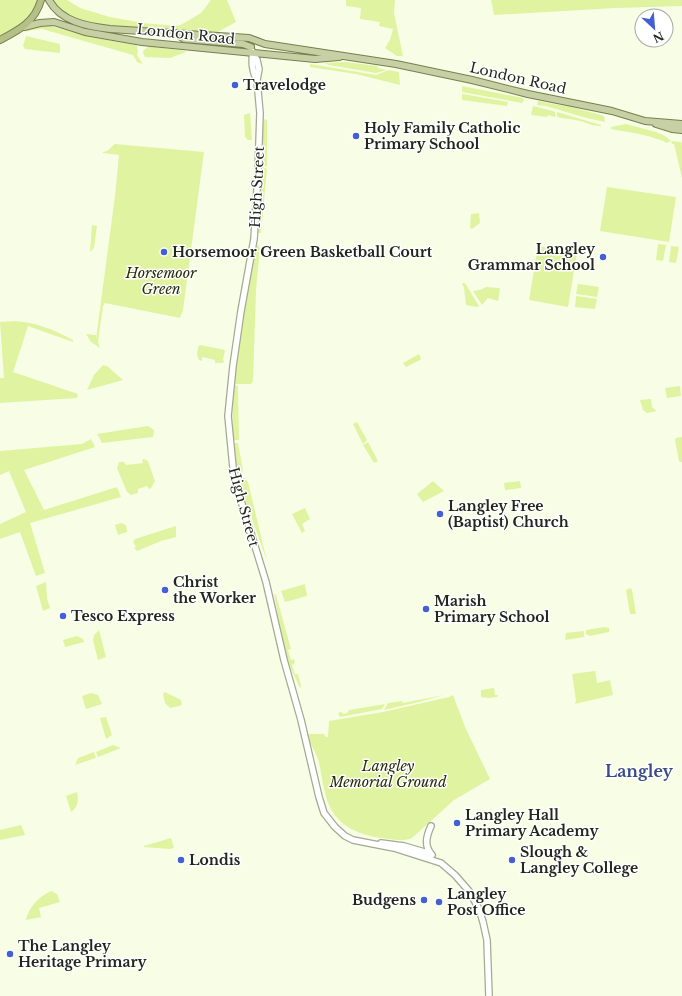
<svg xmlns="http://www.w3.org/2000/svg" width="682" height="996" font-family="'Libre Baskerville',serif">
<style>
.green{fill:#e0f3a0}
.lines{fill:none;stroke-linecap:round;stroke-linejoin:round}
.secondary-casing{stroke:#a4aa92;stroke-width:8}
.primary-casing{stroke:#75804e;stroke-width:8}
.trunk-casing{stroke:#75804e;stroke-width:8}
.secondary{stroke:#fff;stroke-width:5.5}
.primary{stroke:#c7d0a5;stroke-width:6}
.trunk{stroke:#b4c087;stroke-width:6}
.poi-dot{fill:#435fd2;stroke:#fff;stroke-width:1.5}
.labels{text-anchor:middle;stroke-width:3;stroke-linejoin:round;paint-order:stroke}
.street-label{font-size:14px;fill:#23261d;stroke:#fff}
.poi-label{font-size:14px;font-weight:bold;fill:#23261d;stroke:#fff;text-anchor:start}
.park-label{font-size:14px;font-style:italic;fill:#262d07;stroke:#fff}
.quarter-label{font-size:16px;font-weight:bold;fill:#3a4c87;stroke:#fff}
</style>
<rect width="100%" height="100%" fill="#f7fee5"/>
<path class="green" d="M0,0h37c-3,20 -21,28 -37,36z
M52,0h15l13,8 30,9 28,5v6c-27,-1 -71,-1 -86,-28z
M211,0h16l9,22 -20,11 -75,-4v-6l38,3 22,-13z
M346,0h49l-1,13 9,43h-6l-12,-8 5,-8 3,-11 -14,-3 1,-4 -20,-3 1,-11 -15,-2z
M491,0h191v6l-66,2 -122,7z
M45,26h6l35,10 48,9 3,1 1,6 -1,3 6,9 -6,-2 -4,-7 -91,-26 -10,1 -8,2 3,-2z
M26,36l34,8v9l-35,-4 -2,-3z
M149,46l36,5 1,1 -16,6 -25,-1 -2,-4 1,-3z
M346,62l31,4 1,2 9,2 -11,3 -47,-8 -5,-2z
M310,64l66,11 13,-5 10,2 1,13 -44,-11 -46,-7z
M462,86l61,12 1,2 -2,3 -60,-11z
M463,94l45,8 -1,4 -45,-6v-5z
M538,101l37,7 26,7 3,1 1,6 -22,-5 -37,-11 -9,-1z
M533,106l20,5 2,1 1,4 -2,1 -6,-2 -1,2 -16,-2z
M557,112l44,13v1c-11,0 -12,-3 -21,-5 -8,-2 -15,-2 -23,-4z
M250,113l2,27h-4l-3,-3 -1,-22z
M264,119l3,1v47l-6,-3v-17z
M626,124l30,8 9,4 6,5 10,1 1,3v33l-8,-34h-2l-1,-3 -5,2c-4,-4 -8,-3 -12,-5 -14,-5 -29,-6 -43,-9v-2z
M115,144l89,8 -21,158 -3,8 -75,-15 -2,3 -5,36 2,6 -9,-6 -5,-8 10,1v4l19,-143 4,-41 -16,-2v-1l4,-1z
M261,166l6,3 -6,64h-3z
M607,187l69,10 -7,45 -69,-11z
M479,213l1,10 -8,6 -2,-1 1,-14z
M92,225l5,1 -3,22 -4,4z
M658,244l8,1 -3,16 -7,-1z
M257,245l2,1 1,3 -4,41 -3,91 -2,3h-17l6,-53 6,-36z
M538,246l39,7 -9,54 -39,-7z
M671,246l8,1 -3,16 -7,-1z
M462,283h3l14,23 -2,1 -11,-2 -2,-17z
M578,284l21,3 -2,10 -21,-3z
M486,287l13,1 1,1 -2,12 -10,-3 -6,7 -9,-14 7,-1z
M576,296l21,3 -2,10 -20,-2z
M14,321c22,1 40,9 59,19v2l-45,-16 -15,46 65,22 -1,4 -77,5v-25h4l-4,-56z
M200,345l25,5 -2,10 1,1 -1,2h-8v-3l-13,-3v4l-3,-1 -2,-5 1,-8z
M419,354l2,5 -1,1 -14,7 -3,-4z
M103,365l4,1 16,14 -36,10 7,-15z
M233,385l5,1 1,54h-7z
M680,386l1,10 -14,2 -2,-10z
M651,399l1,8 5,4 -10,2 -4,-3 -3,-10z
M357,422l10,18 -4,4 -10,-20z
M148,426l6,4 -1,7 -51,6 -5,-9z
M682,437v25h-2l-1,-1 -4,-21 1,-2z
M91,439l4,8 -71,23 20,40 73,-23 4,10 -91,26 15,50 -9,3 -16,-44 -20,7v-15l26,-12 -17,-41 -9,4v-24l82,-7z
M368,442l10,19 -4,2 -11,-18z
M233,443h5l5,27 -1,3 -2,1 -4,-3z
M144,459l4,2 7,20 -4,7 -2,1 -2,-3 -9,3v4l-7,2 -4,-3 -10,-24 2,-6h5l2,3 17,-2 -1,-3z
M244,478l4,4 19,79 -28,-78 1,-4z
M433,481l11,10 -21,11 -6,-8z
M520,481l1,7 -16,2 -1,-7z
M305,508l5,11 -8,5 3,7 -3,2 -10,-19z
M121,523l5,2 1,7 -9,3 -3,-10z
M176,526v11l-15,4 -24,10 -3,-3 2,-1 -3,-5 2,-3z
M46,582l1,16 3,10 -7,3 -7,-25z
M305,584l2,12 -22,6 -4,-11z
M631,588l1,2 4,24h-6l-4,-24z
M274,594l2,1 15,54 -3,1 3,10 3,-1 1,4 -3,2 3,9h3l3,12 -1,2 -14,-30z
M605,627l4,1v4l-19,4 -4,-2v-4z
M99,630l7,27 -8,3 -5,-20 1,-5z
M584,631v6l-19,3 1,-7z
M77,636l6,3 1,3 -19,5 -2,-7z
M595,671l2,12 13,-3 3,15 -38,9 1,-4 -4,-26z
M494,688l1,7h3l-1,2 -8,1 -8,-1v-7z
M165,692l16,8 1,4 -2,2 -10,2 -5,-5 -2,-9z
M91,693l7,2 4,9 -16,5 -4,-13z
M444,695l-25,7 -35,8 4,-7 14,-2 1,2z
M453,695l12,32 25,52 -36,21 -42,38c-9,4 -22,1 -31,0 -20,-3 -42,-11 -51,-31 -7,-14 -8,-33 -12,-48 -3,-9 -9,-16 -12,-25h18l2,3h2l1,-16 54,-9 66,-15z
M385,704l-3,5 -42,8 -2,-4 3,-1 3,2 3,-1 2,-3z
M106,717l6,18 -6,4 -6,-21z
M113,745l8,3 -23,9 -2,-5z
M94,752l2,6 -21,7 3,-7z
M77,792c2,8 1,15 -6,20l-5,-16z
M21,825l4,10 -25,5v-10z
M171,838l3,10 -4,1 -26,-2v-1z
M51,891l6,3 3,8 -21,6 2,9 -15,3c3,-13 12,-23 25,-29z"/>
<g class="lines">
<g class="secondary-casing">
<path id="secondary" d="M252,51l5,9 2,9 -2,11 3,33 -2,60 -4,66 -13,72 -8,55 -5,50 6,62 32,104 18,78 17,60 18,77 5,16 11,14 10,9 8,4 41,8 47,15 14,12 14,16 10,18 4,13 4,18 2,56
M253,52c-2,11 -1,19 4,28
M431,826c-5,11 -7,20 1,29
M381,843l23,3 27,8"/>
</g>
<g class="primary-casing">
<path id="primary" d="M49,0c12,22 38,26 61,29l139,9 16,6 131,20 76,16 56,14 84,17 33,10 37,3
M24,27l16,-4 14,-1 31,10 57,10 173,17 24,-2
M178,35l6,4 59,5 8,3
M656,124l16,5 10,1"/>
</g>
<g class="trunk-casing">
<path id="trunk" d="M0,40c19,-10 35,-18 41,-40"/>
</g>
<use href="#secondary" class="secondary"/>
<use href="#primary" class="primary"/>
<use href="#trunk" class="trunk"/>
</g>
<g class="poi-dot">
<circle cx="235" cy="85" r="4"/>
<circle cx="356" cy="136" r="4"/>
<circle cx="164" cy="252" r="4"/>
<circle cx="603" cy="257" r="4"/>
<circle cx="440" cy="514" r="4"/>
<circle cx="165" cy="590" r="4"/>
<circle cx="426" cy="609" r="4"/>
<circle cx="63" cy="616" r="4"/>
<circle cx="457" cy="823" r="4"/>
<circle cx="181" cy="860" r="4"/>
<circle cx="512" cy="860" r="4"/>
<circle cx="424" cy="900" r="4"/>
<circle cx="439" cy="902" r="4"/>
<circle cx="10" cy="954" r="4"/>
</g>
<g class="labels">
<g class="street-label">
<text transform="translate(186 34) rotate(6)" y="5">London Road</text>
<text transform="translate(518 78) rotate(13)" y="5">London Road</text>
<text transform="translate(257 187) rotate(-87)" y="5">High Street</text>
<text transform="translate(244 507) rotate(75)" y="5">High Street</text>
</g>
<g class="poi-label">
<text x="243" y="90">Travelodge</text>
<text x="364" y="133">Holy Family Catholic<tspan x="364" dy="16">Primary School</tspan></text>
<text x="595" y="254" text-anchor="end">Langley<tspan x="595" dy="16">Grammar School</tspan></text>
<text x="172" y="257">Horsemoor Green Basketball Court</text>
<text x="448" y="511">Langley Free<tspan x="448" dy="16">(Baptist) Church</tspan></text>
<text x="173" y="587">Christ<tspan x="173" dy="16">the Worker</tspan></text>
<text x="434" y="606">Marish<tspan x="434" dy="16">Primary School</tspan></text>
<text x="71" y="621">Tesco Express</text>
<text x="465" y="820">Langley Hall<tspan x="465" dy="16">Primary Academy</tspan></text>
<text x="520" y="857">Slough &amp;<tspan x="520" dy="16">Langley College</tspan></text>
<text x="189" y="865">Londis</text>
<text x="447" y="899">Langley<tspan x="447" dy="16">Post Office</tspan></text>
<text x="416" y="905" text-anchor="end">Budgens</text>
<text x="18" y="951">The Langley<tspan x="18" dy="16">Heritage Primary</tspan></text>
</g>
<g class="park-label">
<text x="161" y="278">Horsemoor<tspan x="161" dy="16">Green</tspan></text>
<text x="388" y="771">Langley<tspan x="388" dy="16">Memorial Ground</tspan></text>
</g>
<g class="quarter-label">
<text x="639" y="777">Langley</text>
</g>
</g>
<g transform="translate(654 28) rotate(154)"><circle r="19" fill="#ffffff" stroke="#a7a8a5"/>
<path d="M0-3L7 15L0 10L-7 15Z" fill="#435fd2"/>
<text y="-6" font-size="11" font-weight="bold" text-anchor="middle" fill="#23261d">N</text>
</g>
</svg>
